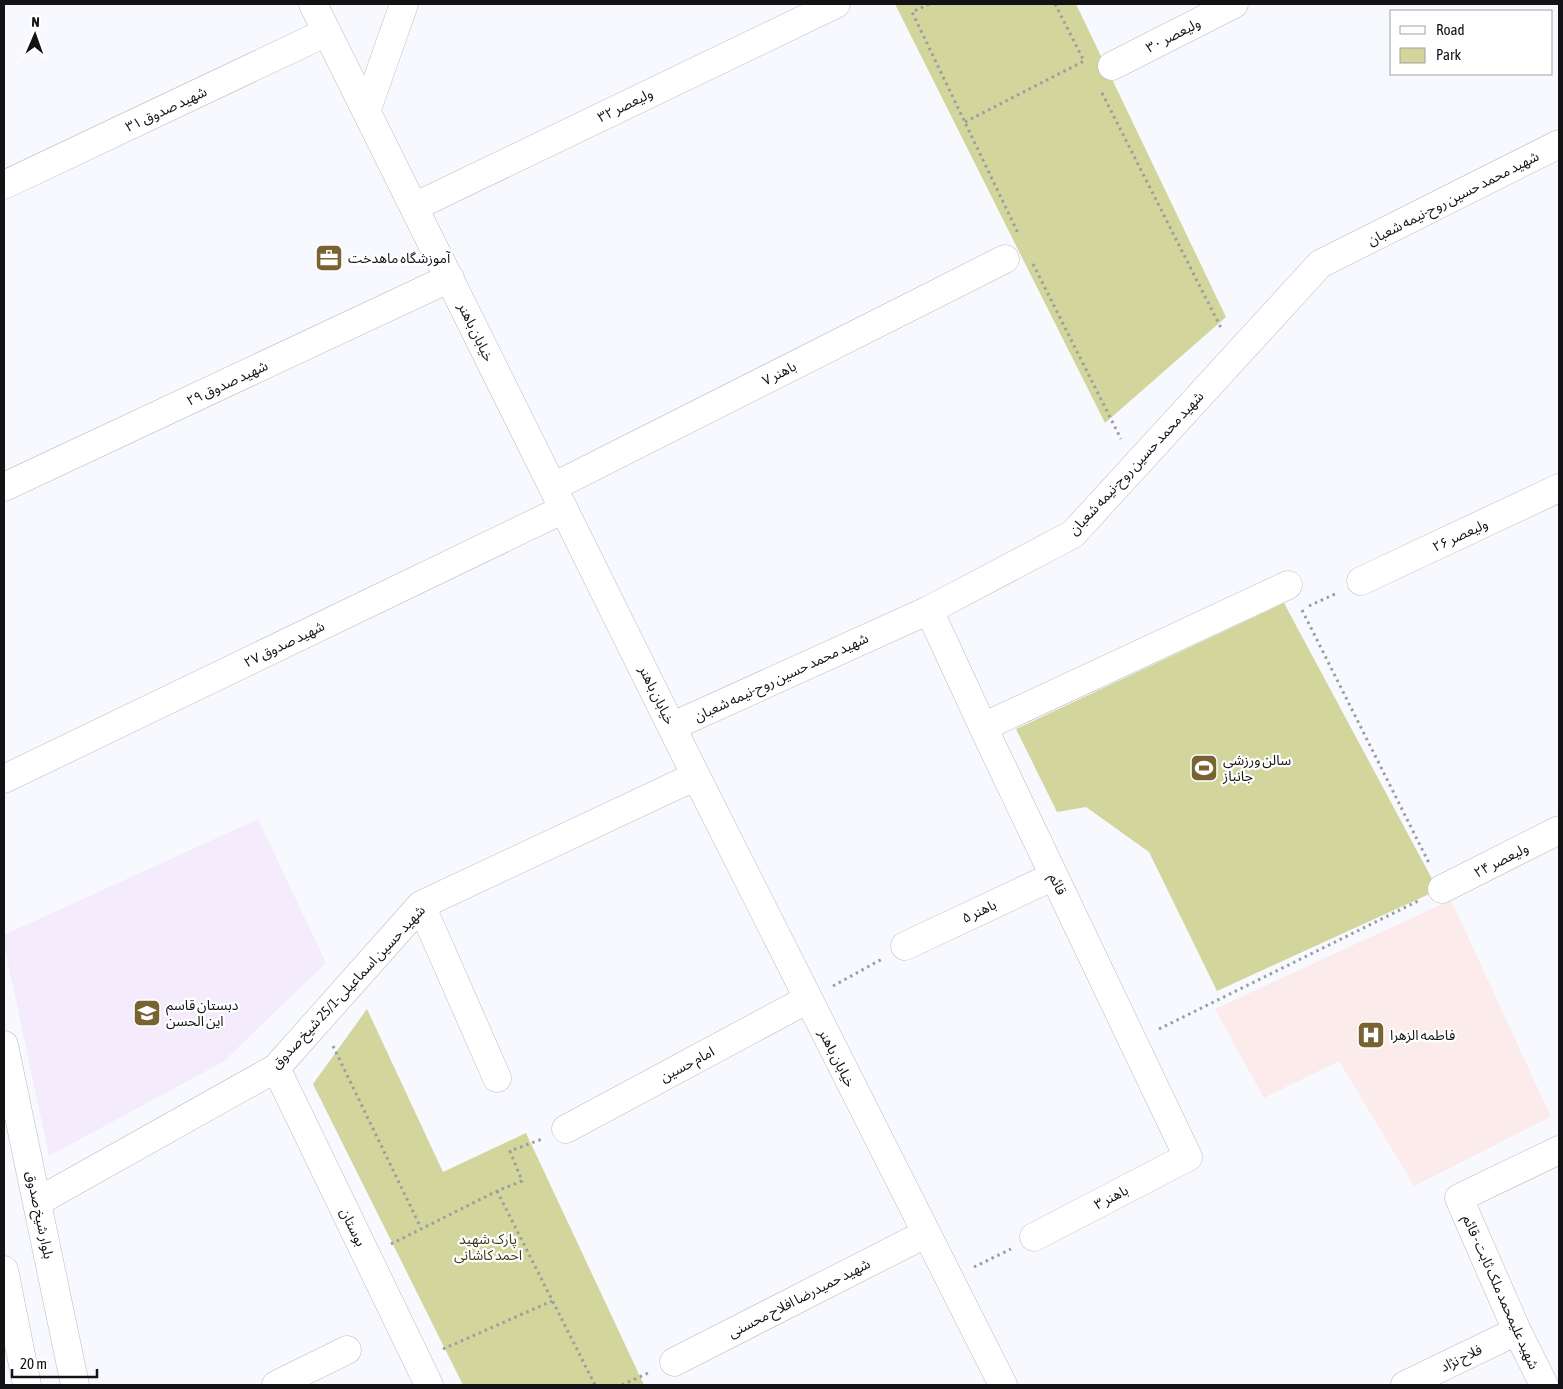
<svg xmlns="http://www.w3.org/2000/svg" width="1563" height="1389" font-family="'Asap Condensed','Noto Sans Arabic',sans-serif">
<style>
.education{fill:#f4ebfc}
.medical{fill:#fbebea}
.green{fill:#d2d59c}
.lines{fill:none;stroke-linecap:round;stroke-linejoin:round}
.minor-casing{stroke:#babbc0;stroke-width:29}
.path{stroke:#9c9da0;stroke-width:3;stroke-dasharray:2.5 4;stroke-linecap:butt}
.minor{stroke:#fff;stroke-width:28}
.labels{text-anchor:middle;stroke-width:4.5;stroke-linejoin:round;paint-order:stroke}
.street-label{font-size:14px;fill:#131315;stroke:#fff}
.poi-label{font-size:14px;fill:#131315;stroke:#fff;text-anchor:start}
.park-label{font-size:14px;fill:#3c3d1a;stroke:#fff}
</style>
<rect width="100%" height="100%" fill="#f8f9fe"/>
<path class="education" d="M258,819l68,144 -103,99 -174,94 -45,-212v-9z"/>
<path class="medical" d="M1451,900l100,217 -137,69 -75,-125 -75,37 -49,-89z"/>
<path class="green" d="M895,4h181l150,313 -121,106z
M1284,603l154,287 -221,101 -68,-139 -63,-45 -29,5 -41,-83z
M367,1009l76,163 83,-39 118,252h-181l-150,-301z"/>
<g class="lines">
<g class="minor-casing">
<path id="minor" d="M313,4l383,772 307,609
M1112,66l122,-62
M367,109l37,-105
M4,185l323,-153
M414,207l422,-203
M4,487l446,-209
M553,487l452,-228
M1361,581l198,-93
M929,610l54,117 205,430 -154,80
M673,726l256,-116 144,-76 247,-270 239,-120
M983,727l305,-142
M4,779l560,-270
M1442,889l117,-59
M421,905l76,173
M905,946l149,-70
M4,1045l71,340
M276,1068l153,317
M566,1129l242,-130
M37,1202l239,-134 145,-163 275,-129
M4,1270l23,115
M674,1362l251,-128
M276,1385l71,-35
M1405,1385l112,-54
M1544,1385l-27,-54 -58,-133 100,-48"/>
</g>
<path class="path" d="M929,4l-17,8 106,221
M1055,4l29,57
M1102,93l120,237
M965,122l119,-61
M1033,264l88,175
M1309,606l28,-13
M1302,610l127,253
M833,986l49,-27
M1159,1029l259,-128
M333,1046l88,182
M497,1191l98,194
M391,1244l106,-53 25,-10 -12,-30 32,-12
M974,1267l37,-18
M443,1349l109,-48
M622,1385l26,-12"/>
<use href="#minor" class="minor"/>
</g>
<defs>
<g id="office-square" transform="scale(1.4375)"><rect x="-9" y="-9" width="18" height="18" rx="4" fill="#7a6333" stroke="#fff"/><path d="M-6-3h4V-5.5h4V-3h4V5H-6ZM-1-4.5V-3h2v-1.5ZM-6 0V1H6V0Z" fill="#fff"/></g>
<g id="stadium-square" transform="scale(1.4375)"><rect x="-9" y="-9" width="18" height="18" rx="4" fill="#7a6333" stroke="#fff"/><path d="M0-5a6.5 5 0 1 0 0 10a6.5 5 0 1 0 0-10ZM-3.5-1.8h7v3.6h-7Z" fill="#fff"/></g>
<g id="school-square" transform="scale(1.4375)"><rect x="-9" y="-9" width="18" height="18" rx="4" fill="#7a6333" stroke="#fff"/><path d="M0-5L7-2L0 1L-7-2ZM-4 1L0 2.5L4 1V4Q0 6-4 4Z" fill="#fff"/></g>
<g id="hospital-square" transform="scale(1.4375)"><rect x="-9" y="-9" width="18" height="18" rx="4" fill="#7a6333" stroke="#fff"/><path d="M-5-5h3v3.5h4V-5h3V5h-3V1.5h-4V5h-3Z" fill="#fff"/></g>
</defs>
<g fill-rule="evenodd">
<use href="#office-square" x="329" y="258"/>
<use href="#stadium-square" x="1204" y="768"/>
<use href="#school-square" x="147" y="1013"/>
<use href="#hospital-square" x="1371" y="1035"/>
</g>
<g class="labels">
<g class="street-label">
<text transform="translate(1173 35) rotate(-27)" y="5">ولیعصر ۳۰</text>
<text transform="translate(625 105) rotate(-26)" y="5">ولیعصر ۳۲</text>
<text transform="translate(166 109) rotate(-25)" y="5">شهید صدوق ۳۱</text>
<text transform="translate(1453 198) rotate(-27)" y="5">شهید محمد حسین روح-نیمه شعبان</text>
<text transform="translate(476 332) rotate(64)" y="5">خیابان باهنر</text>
<text transform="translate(779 373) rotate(-27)" y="5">باهنر ۷</text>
<text transform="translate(227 383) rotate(-25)" y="5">شهید صدوق ۲۹</text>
<text transform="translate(1136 463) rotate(-47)" y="5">شهید محمد حسین روح-نیمه شعبان</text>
<text transform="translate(1460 535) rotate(-25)" y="5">ولیعصر ۲۶</text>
<text transform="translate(284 644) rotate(-26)" y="5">شهید صدوق ۲۷</text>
<text transform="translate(781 677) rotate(-25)" y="5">شهید محمد حسین روح-نیمه شعبان</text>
<text transform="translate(657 695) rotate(64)" y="5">خیابان باهنر</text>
<text transform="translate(1501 860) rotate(-27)" y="5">ولیعصر ۲۴</text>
<text transform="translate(1058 884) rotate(64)" y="5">قائم</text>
<text transform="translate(979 911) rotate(-25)" y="5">باهنر ۵</text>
<text transform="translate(348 987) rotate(-47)" y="5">شهید حسین اسماعیلی-25/1 شیخ صدوق</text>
<text transform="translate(837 1058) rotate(63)" y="5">خیابان باهنر</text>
<text transform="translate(687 1064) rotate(-28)" y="5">امام حسین</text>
<text transform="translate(1111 1197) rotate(-27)" y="5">باهنر ۳</text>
<text transform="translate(40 1215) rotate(78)" y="5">بلوار شیخ صدوق</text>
<text transform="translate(353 1227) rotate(64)" y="5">بوستان</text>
<text transform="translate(1501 1292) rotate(66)" y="5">شهید علیمحمد ملک ثابت - قائم</text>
<text transform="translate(799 1298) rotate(-27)" y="5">شهید حمیدرضا افلاح محسنی</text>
<text transform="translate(1461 1358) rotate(-26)" y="5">فلاح نژاد</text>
</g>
<g class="poi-label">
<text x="348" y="263">آموزشگاه ماهدخت</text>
<text x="1223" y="765">سالن ورزشی<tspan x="1223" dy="16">جانباز</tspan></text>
<text x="166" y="1010">دبستان قاسم<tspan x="166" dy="16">این الحسن</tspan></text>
<text x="1390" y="1040">فاطمه الزهرا</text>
</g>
<g class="park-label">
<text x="488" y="1244">پارک شهید<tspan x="488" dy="16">احمد کاشانی</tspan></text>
</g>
</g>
<rect width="1563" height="1389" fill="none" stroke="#131315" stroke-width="10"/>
<rect x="1390" y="10" width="162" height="65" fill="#ffffff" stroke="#a1a1a1"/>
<rect x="1400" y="26" width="25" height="8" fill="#ffffff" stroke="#a1a1a1"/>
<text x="1436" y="35" font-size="15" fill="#131315">Road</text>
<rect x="1400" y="48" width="25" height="15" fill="#d2d59c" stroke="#a1a1a1"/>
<text x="1436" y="60" font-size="15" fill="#131315">Park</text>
<g transform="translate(35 35) rotate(2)" stroke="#ffffff" stroke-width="4" paint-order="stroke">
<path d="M0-4L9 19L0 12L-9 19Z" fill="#131315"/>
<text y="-8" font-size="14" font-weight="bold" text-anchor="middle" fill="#131315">N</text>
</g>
<path d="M12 1369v8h85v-8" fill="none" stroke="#131315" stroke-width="2.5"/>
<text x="20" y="1369" font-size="15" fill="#131315" stroke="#ffffff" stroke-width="4" paint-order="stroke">20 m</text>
</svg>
